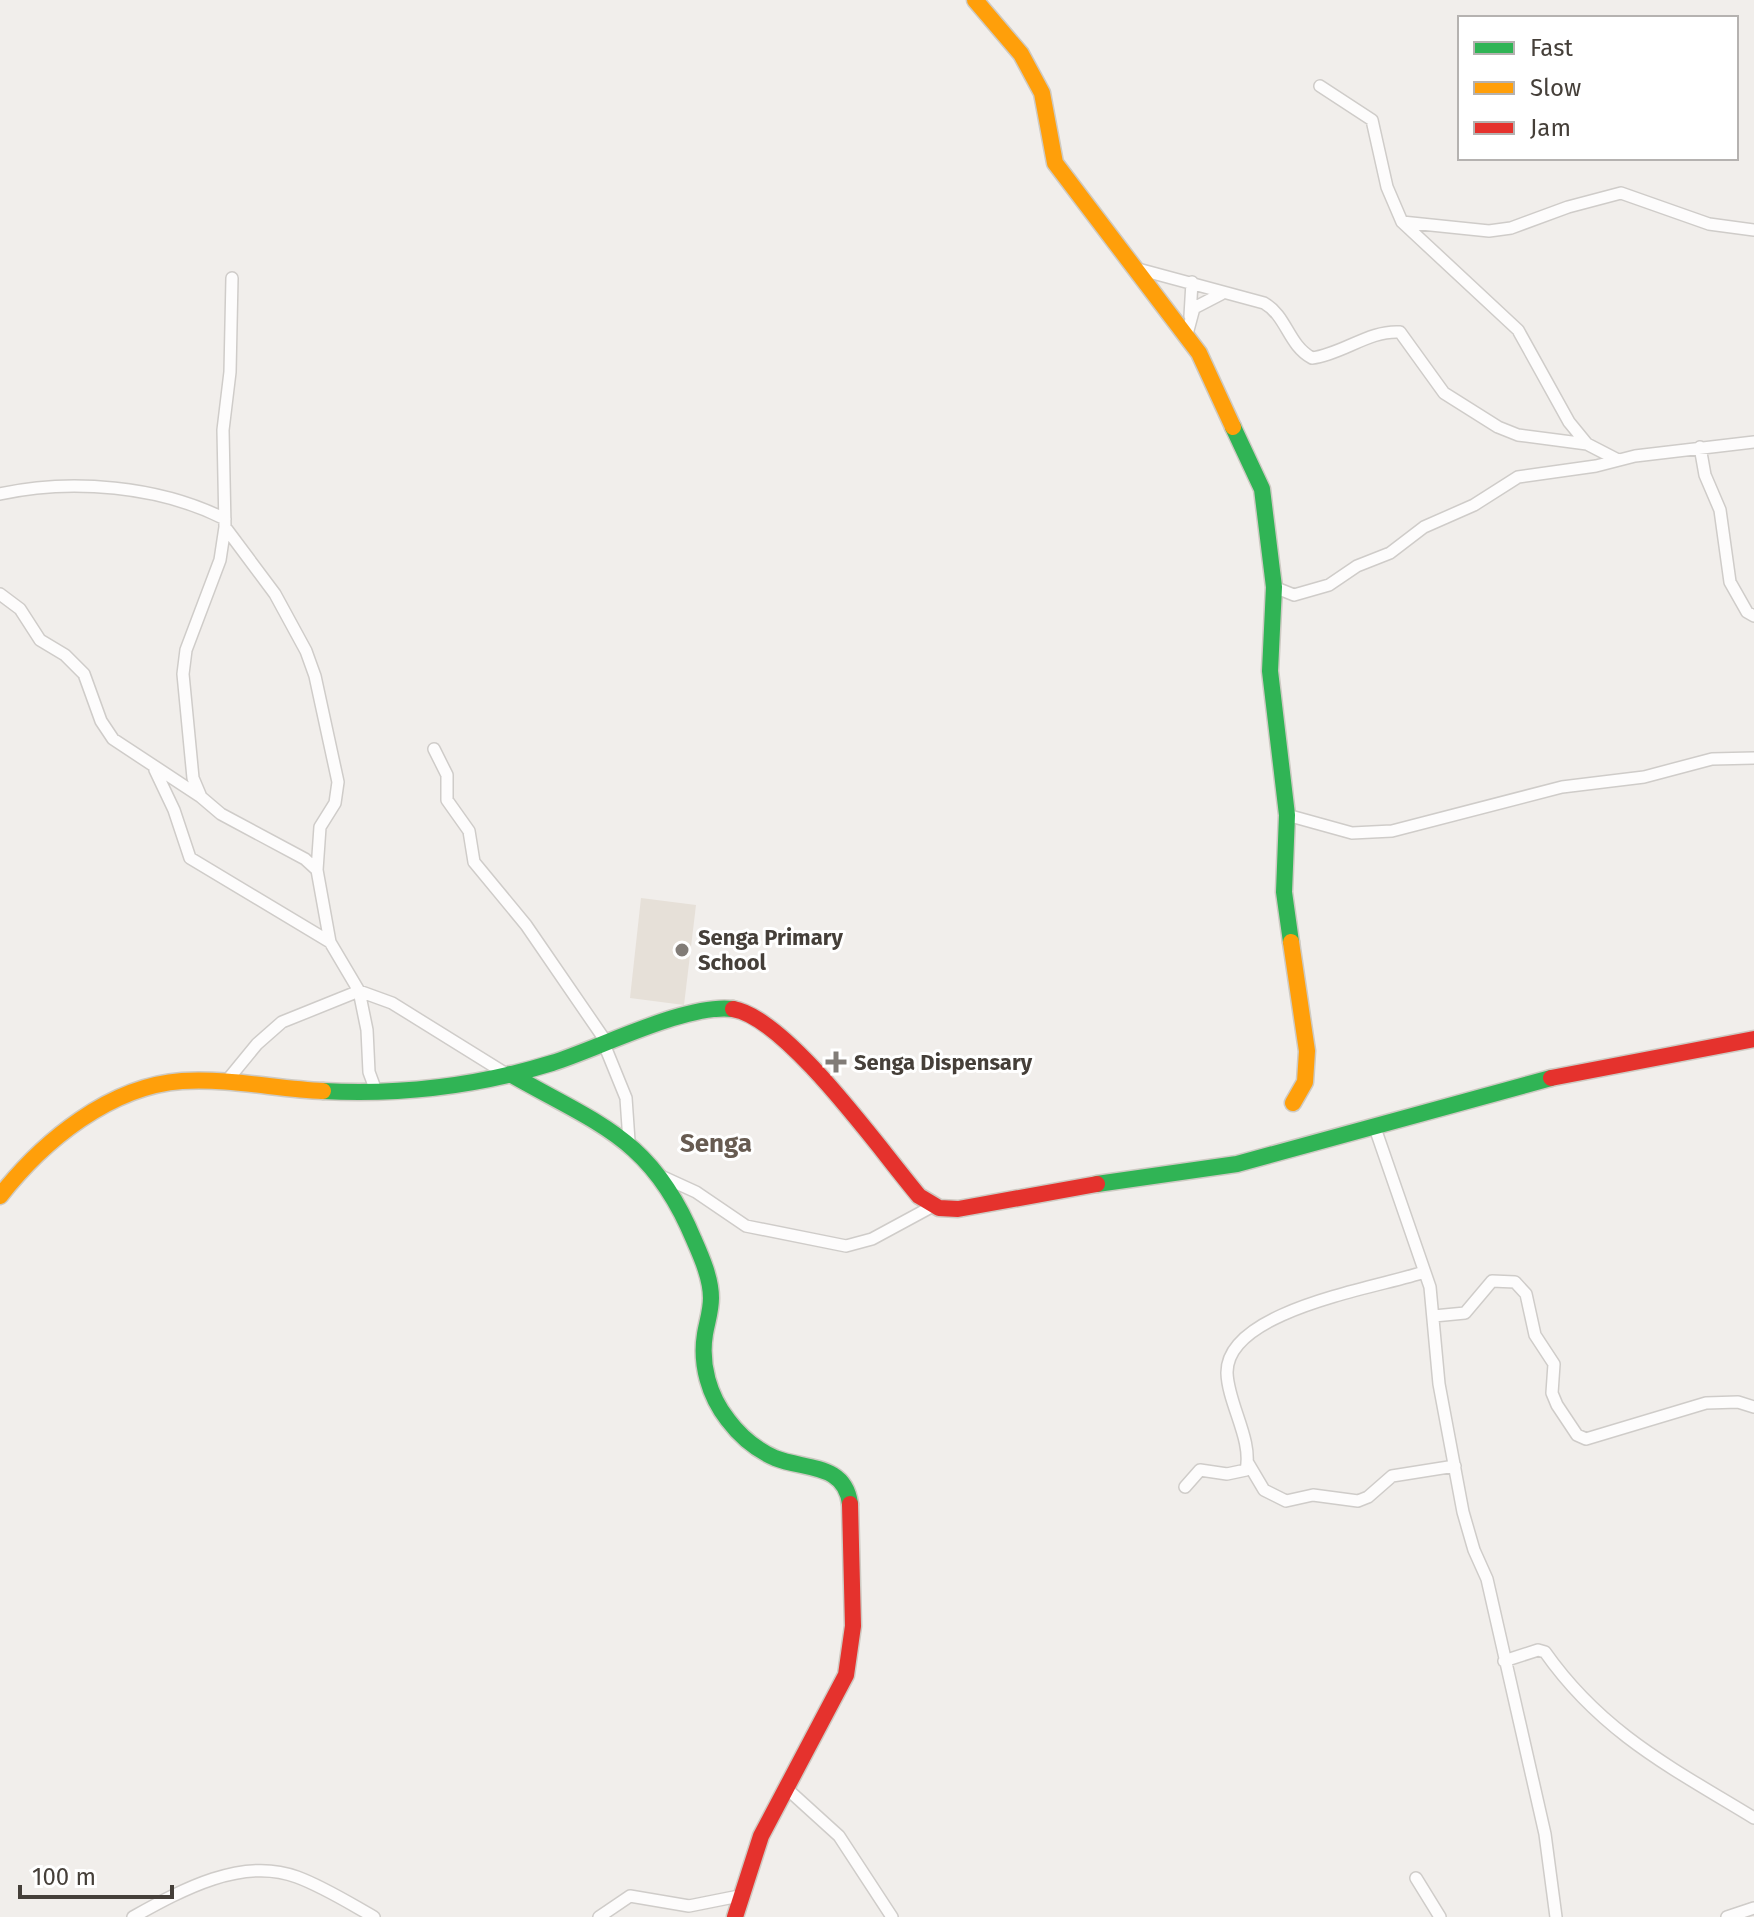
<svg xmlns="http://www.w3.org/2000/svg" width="1754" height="1917" font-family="'Fira Sans',sans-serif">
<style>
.education{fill:#e6e0d8}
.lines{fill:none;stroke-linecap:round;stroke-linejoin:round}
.street-casing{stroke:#cfccc9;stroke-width:14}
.fast-casing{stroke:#cecac3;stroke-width:19}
.slow-casing{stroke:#cecac3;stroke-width:19}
.jam-casing{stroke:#cecac3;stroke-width:19}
.street{stroke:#fdfcfc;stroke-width:11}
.fast{stroke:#30b455;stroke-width:16}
.slow{stroke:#ff9f0a;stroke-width:16}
.jam{stroke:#e5322d;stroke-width:16}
.poi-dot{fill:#817c77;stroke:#fff;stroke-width:3}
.labels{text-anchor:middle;stroke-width:6;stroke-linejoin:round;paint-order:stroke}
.poi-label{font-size:22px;font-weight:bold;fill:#453f39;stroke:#fff;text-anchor:start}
.quarter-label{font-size:26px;font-weight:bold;fill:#675b51;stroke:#fff}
</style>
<rect width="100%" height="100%" fill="#f1eeeb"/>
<path class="education" d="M641,898l55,7 -12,100 -54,-7z"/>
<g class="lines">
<g class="street-casing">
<path id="street" d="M1320,86l52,34 15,67 15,35 116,108 51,92 18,22 31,16
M1402,222l87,9 22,-3 57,-21 53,-14 88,31 45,6
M1138,269l126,34c23,13 24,42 48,55 31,-4 57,-28 88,-26l44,61 54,34 20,8 69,9
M232,278l-2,94 -7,58 2,97 -5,33 -34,90 -3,24 10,104 8,19 20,17 84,45 12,11 13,72 29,49 8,39 2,42 7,19
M1190,316l2,-34
M1187,334l7,-26 27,-14
M1700,447l5,28 15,35 10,72 17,30 7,4
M0,494c71,-16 160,-8 225,25
M225,527l50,67 31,57 9,25 23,106 -3,21 -15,24 -3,43
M1274,587l20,8 35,-10 28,-19 33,-13 34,-26 50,-22 44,-28 78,-11 39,-10 119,-14
M0,594l20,15 20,31 25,15 19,19 17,47 12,18 88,58
M434,749l13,26v25l22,31 5,31 52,63 81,118
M155,770l19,40 16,48 140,84
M1287,815l65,18 40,-2 170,-44 82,-10 68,-18 42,-1
M604,1044l22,54 3,43
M225,1083l32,-39 25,-22 77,-31 33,12 116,72
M1375,1128l55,159 9,97 24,128 11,38 13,29 58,255 11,83
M661,1176l35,16 50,34 100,20 26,-7 61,-33
M1434,1316l31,-3 27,-32 23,1 11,12 9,41 19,29 -2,29 5,12 20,30 9,4 120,-36 32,-1 16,5
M1248,1463l16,27 22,11 27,-6 45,6 10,-4 24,-21 63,-10
M1185,1487l15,-17 27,4 19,-4c7,-30 -18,-66 -19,-97 -1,-63 150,-85 197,-101
M1504,1661l34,-11 7,2c57,81 127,116 209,166
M785,1787l54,49 53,81
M1416,1878l24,39
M133,1917c47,-26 109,-61 164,-40 27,10 52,26 77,40
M599,1917l31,-21 59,10 50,-10
M1727,1917l27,-9"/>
</g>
<g class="fast-casing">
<path id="fast" d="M1233,427l29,62 12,98 -4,84 17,144 -3,77 7,50
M510,1074c89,51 142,64 184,166 8,18 17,39 17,58 0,13 -4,24 -6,36 -5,30 4,62 23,86 12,16 29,30 47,38 30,12 70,5 75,46
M323,1091c78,4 155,-5 229,-28 48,-15 135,-60 181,-54
M1097,1184l140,-20 314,-86"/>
</g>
<g class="slow-casing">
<path id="slow" d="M975,0l46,54 21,39 13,70 144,190 34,74
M1291,942l16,109 -2,31 -12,21
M0,1196c43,-55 110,-110 182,-115 47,-3 95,8 141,10"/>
</g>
<g class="jam-casing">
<path id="jam" d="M733,1009c54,9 148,142 186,187l20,12 19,1 139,-25
M1551,1078l203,-39
M735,1917l26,-81 85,-161 7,-49 -3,-122"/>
</g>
<use href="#street" class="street"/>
<use href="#fast" class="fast"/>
<use href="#slow" class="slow"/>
<use href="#jam" class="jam"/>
</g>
<g class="poi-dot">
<circle cx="682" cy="950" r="8"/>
<path d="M832 1050h8v8h8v8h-8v8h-8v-8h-8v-8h8z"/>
</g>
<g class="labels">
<g class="poi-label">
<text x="698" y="945">Senga Primary<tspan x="698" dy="25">School</tspan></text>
<text x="854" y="1070">Senga Dispensary</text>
</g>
<g class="quarter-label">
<text x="716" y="1152">Senga</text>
</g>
</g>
<rect x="1458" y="16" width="280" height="144" fill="#ffffff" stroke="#b5b2b0" stroke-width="2"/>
<rect x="1474" y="42" width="40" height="12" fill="#30b455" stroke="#b5b2b0" stroke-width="2"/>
<text x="1530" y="56" font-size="24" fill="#453f39">Fast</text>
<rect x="1474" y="82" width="40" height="12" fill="#ff9f0a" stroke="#b5b2b0" stroke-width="2"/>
<text x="1530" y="96" font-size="24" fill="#453f39">Slow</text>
<rect x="1474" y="122" width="40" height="12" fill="#e5322d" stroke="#b5b2b0" stroke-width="2"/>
<text x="1530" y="136" font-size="24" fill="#453f39">Jam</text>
<path d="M20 1885v12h152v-12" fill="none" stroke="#453f39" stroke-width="4"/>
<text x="32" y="1885" font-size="24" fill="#453f39" stroke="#ffffff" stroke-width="6" paint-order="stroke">100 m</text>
</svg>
